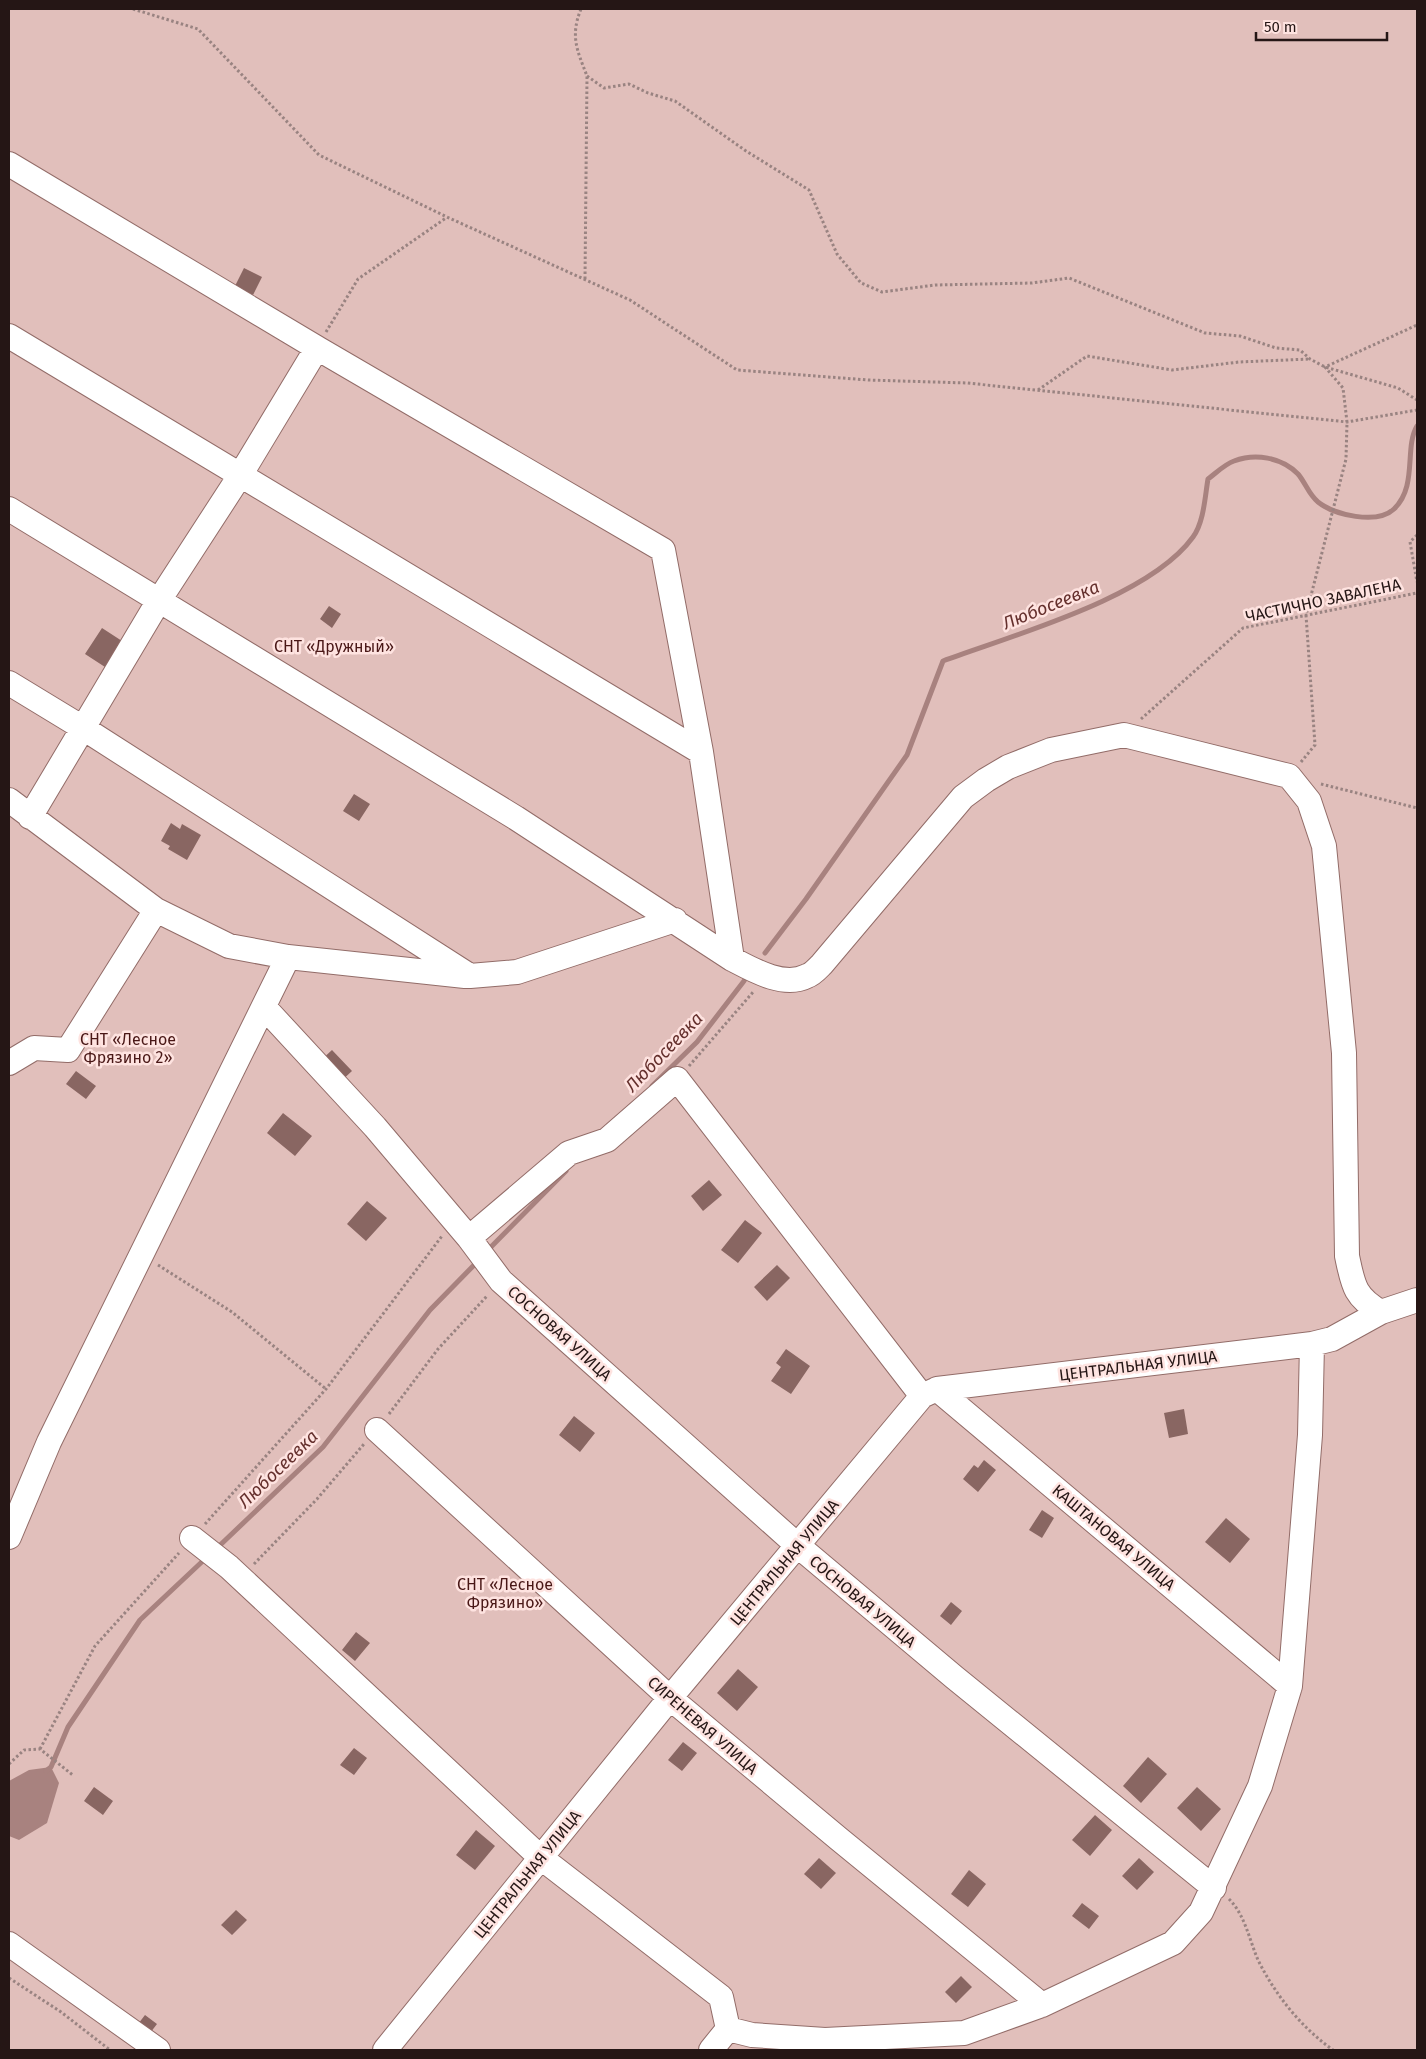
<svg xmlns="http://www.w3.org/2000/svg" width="1426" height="2059" font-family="'Fira Sans',sans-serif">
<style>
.green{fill:#e1bfbb}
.water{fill:#a8827f}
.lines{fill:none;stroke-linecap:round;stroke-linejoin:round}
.stream{stroke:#a8827f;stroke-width:5}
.building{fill:#896662}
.minor-casing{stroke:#926c68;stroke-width:26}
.path{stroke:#998381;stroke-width:3;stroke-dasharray:2.5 2.5;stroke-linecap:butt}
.minor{stroke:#fff;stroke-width:24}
.labels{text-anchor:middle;stroke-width:5;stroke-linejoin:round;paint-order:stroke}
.street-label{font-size:16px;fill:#251615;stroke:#fee3e0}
.park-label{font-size:16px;fill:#491716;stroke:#fee3e0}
.water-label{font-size:18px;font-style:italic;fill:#65302d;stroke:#fee3e0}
</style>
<rect width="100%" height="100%" fill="#fee3e0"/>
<path class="green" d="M9,9h1408v2041h-1408z"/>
<path class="water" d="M51,1767l8,16 -12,40 -28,17 -10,-4v-55l20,-11z"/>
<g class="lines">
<path class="stream" d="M765,953l41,-54 101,-144 36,-94c70,-26 206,-63 250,-124 11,-15 12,-41 15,-58 8,-6 17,-15 26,-18 21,-8 47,-4 64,13 7,8 11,21 20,28 16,13 59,23 76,7 24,-23 10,-61 23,-83
M652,1086l45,-44 47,-61
M486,1252l80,-81
M216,1549l107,-102 107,-137 49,-50
M46,1771l5,-4 17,-40 72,-107 66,-62"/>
</g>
<path class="building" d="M244,268l18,9 -9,18 -18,-9z
M329,606l12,8 -9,14 -12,-9z
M102,628l20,13 -17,26 -20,-13z
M354,794l16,10 -11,17 -16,-10z
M171,823l9,6 2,-5 19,11 -14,25 -19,-11 2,-3 -9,-5z
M332,1050l20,21 -13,12 -20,-21z
M76,1071l20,15 -10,13 -20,-15z
M283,1113l29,23 -17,20 -28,-23z
M709,1180l13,15 -19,16 -12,-15z
M367,1201l20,17 -21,23 -19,-17z
M745,1220l17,13 -24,30 -17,-13z
M777,1265l13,13 -23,23 -13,-14z
M786,1349l24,17 -19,28 -20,-13 10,-14 -5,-4z
M1184,1409l4,25 -19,4 -5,-25z
M574,1416l21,17 -15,19 -21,-17z
M984,1460l12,10 -18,22 -15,-13 11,-14 4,3z
M1042,1510l12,8 -12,20 -13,-8z
M1226,1518l24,21 -20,24 -25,-21z
M951,1602l11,9 -11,14 -11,-9z
M356,1632l14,11 -15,18 -13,-11z
M738,1669l20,18 -21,24 -20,-18z
M683,1742l14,11 -15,18 -14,-11z
M354,1748l13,10 -13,17 -14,-10z
M1148,1757l19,17 -26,29 -18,-17z
M94,1787l19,14 -10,14 -19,-14z
M1197,1787l24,22 -20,22 -24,-23z
M1095,1815l17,15 -22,26 -18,-16z
M476,1830l19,16 -20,24 -19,-15z
M819,1858l17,15 -15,16 -17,-15z
M1139,1858l15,14 -17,18 -15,-14z
M969,1870l17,14 -18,23 -17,-13z
M1082,1903l17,13 -10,13 -17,-13z
M236,1910l11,10 -15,15 -11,-10z
M961,1976l11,11 -16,16 -11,-11z
M145,2015l12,9 -10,13 -12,-9z"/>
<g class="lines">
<g class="minor-casing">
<path id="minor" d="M9,164l308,184
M9,336l692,416 -38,-202 -346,-202 -76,126 -83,128 -128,215
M9,509l507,309 216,141c21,11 52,29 75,17 6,-2 11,-8 15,-12l141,-167 23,-17 22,-13 43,-17 73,-15 165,41 20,25 15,45 20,207 3,203c6,28 7,41 34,56
M9,683l74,45 387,248 47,-4 158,-52
M701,752l31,207
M9,800l147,110 73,36 59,11 177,19
M264,1007l111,120 94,111 100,-85 38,-13 70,-61 245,317
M9,1063l25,-15 34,2 88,-140
M469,1238l32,43 296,264 157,132 260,211
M937,1389l353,297
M377,1430l293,268 169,141 203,166
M9,1537l40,-95 239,-485
M192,1538l37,29 311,290 181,140 7,32
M9,1944l149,106
M728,2029l24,6 73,5 139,-7 78,-28 131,-62 28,-31 59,-126 30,-100 20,-251 2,-91
M385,2050l285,-352 252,-302 15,-7 375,-45 20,-5 49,-27 36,-12
M711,2050l17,-21"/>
</g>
<path class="path" d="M133,9l65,20 121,126 128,62 183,83 107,70 131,10 99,3 380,39 70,-12
M581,9c-11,27 -4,41 6,67l-2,203
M587,76l17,12 25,-4 19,9 27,8 71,50 63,39 28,64 24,29 21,9 53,-7 97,-2 37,-5 136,55 35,3 36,12 24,2 10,9 15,8 73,21 19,12
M326,332l32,-53 88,-61
M1038,390l49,-34 85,14 67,-8 71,-3
M1417,535l-7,7 7,40
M1141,719l102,-91 174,-35
M1301,762l14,-17 -9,-130 40,-156 1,-37 -4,-34 -18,-21 92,-42
M1321,784l96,24
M689,1066l65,-75
M158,1265l74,47 94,77
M389,1414l49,-65 49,-53
M205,1524l121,-135 116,-153
M254,1564l63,-65 47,-55
M40,1749l55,-103 84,-93
M9,1764l15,-14 16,-1 34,27
M1229,1899c16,16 20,40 29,61 18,36 43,67 75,90
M9,1978l52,34 49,38"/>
<use href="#minor" class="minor"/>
</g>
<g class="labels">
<g class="street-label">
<text transform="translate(1323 600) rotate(-12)" y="6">ЧАСТИЧНО ЗАВАЛЕНА</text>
<text transform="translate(560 1333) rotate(42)" y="6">СОСНОВАЯ УЛИЦА</text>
<text transform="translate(1138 1365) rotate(-7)" y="6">ЦЕНТРАЛЬНАЯ УЛИЦА</text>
<text transform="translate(1114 1537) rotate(40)" y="6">КАШТАНОВАЯ УЛИЦА</text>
<text transform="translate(784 1562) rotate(-50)" y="6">ЦЕНТРАЛЬНАЯ УЛИЦА</text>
<text transform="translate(863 1601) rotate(40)" y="6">СОСНОВАЯ УЛИЦА</text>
<text transform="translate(703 1725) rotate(41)" y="6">СИРЕНЕВАЯ УЛИЦА</text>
<text transform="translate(527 1874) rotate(-51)" y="6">ЦЕНТРАЛЬНАЯ УЛИЦА</text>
</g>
<g class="park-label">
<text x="334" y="652">СНТ «Дружный»</text>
<text x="128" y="1045">СНТ «Лесное<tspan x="128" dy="18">Фрязино 2»</tspan></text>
<text x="505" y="1590">СНТ «Лесное<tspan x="505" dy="18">Фрязино»</tspan></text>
</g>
<g class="water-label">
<text transform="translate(1051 605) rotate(-22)" y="6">Любосеевка</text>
<text transform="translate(664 1052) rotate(-46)" y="6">Любосеевка</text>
<text transform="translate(278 1469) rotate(-44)" y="6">Любосеевка</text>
</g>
</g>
<rect width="1426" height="2059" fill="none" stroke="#251615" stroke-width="20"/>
<path d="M1256 32v8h131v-8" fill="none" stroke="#251615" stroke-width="2.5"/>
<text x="1264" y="32" font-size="15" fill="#251615" stroke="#fee3e0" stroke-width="4" paint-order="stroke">50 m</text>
</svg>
